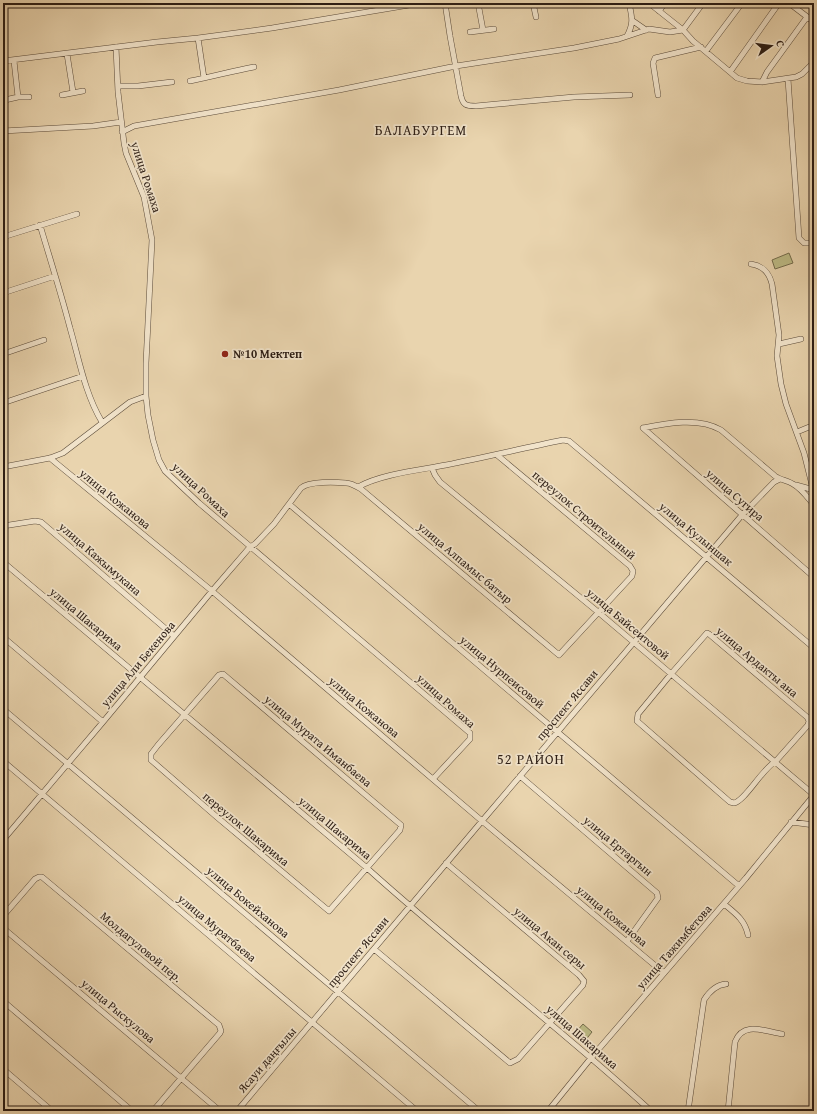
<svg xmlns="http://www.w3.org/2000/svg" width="817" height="1114" font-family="'Gentium Book Plus',serif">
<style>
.green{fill:#bdbb85;stroke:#746c4c}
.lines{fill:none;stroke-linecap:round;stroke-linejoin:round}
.minor-casing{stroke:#5b4b3a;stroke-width:6}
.minor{stroke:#f1e3ca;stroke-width:5}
.poi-dot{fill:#8f2418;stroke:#f1e3ca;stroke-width:1.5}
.labels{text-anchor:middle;stroke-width:3.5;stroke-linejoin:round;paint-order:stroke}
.street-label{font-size:12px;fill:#2c1d14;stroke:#f1e3ca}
.poi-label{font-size:12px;font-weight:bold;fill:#2c1d14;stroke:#f1e3ca;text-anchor:start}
.quarter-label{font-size:14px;letter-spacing:1px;fill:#2c1d14;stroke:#f1e3ca}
</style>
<rect width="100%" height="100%" fill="#e9d4ae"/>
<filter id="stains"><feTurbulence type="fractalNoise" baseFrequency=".005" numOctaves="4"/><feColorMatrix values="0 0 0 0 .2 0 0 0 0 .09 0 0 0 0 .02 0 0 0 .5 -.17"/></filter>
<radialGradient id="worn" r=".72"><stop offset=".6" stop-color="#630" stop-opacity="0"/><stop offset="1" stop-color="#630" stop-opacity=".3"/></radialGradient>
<path class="green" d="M789,253l4,10 -18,6 -3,-9z
M583,1024l9,8 -8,10 -9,-9z"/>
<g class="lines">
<g class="minor-casing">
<path id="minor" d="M445,3l5,33 11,60c2,9 5,10 15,10l98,-9 56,-2
M478,3l5,27
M533,3l3,14
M649,3l34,27 10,11 37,31 7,6 10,3 15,1 34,-5 6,-3 12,-12
M789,3l25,19
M659,11l6,-8
M633,21l13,9
M470,32l24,-3
M627,36c7,-13 5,-19 2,-33
M198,38l6,40
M116,47l2,45 6,51 2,10 18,44 8,43 -6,123v33l2,19 5,25 6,20 6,11 34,32 271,230v6l-37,40
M706,51l36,-48
M67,54l6,38
M3,61l154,-19 41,-4 74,-10 149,-25
M14,61l4,36
M730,72l49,-69
M788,79l11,159 5,5h10
M190,81c21,-4 42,-10 64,-14
M762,82l5,-10 40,-55
M118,86h20l34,-4
M62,95l21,-4
M658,95l-5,-32 2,-5 46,-11
M5,100l13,-3h11
M3,131l90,-5 28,-4
M122,132l12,-6 205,-36 117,-24 118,-18 45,-9 30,-10 21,3 13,-2 20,-27
M40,225c10,34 21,68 30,103 9,31 15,66 32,94
M3,237l74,-23
M751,264c12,2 18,8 21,20l7,51 -2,21 4,28 5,20 18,49 9,36
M3,293l52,-17
M779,344l22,-5
M3,354l41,-14
M3,403l80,-27
M643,428l171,149
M643,428c24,-5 56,-11 78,2l54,46c5,4 12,4 18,8 8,4 15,14 21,21
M797,432l17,-7
M50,458l162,133 270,230 182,152
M3,467l47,-9 13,-5 67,-51 16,-6
M432,468l3,7 5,7 158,130 216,183
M796,485l18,5
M358,487c23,-13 62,-17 88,-22 40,-8 78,-17 117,-25l6,1 245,207
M289,504l450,382
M3,526l32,-5 6,1 133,114
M3,562l364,306c92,83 192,159 284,243
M707,633l2,1 98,83 2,4 -1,4 -32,36c-14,8 -31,40 -42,42l-4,-1 -93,-81 1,-7 33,-40z
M3,637l100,85
M223,674l178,151 -1,5 -71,81 -111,-93 -67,-58v-6l7,-9 61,-70z
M3,709l476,402
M3,761l414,350
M520,776l137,117 1,5 -31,43
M791,822l23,3
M3,840l100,-118 109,-131 38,-44 5,-3 19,-20 27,-36c8,-7 34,-6 45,-5 5,0 10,3 15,6l198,166 73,-79 1,-5 -3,-5 -133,-111
M724,904c11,9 21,16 24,31
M3,916l32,-37 4,-2h3l177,148 2,6 -1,2 -67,78
M3,928l217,183
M374,949l136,114 8,-4 65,-74 1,-4 -5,-6 -133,-112
M3,1001l129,110
M3,1069l49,42
M237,1111l245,-290 260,-306 32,-33 6,-3
M548,1111l43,-53 155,-180 68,-83
M688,1111l16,-111c5,-8 12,-15 22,-16
M728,1111l7,-69c8,-21 29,-11 47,-8"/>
</g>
<use href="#minor" class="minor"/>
</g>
<circle class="poi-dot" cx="225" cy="354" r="4"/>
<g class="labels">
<g class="street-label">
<text transform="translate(146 177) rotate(72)" y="4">улица Ромаха</text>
<text transform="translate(201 490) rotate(43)" y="4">улица Ромаха</text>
<text transform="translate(735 495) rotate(41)" y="4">улица Сугира</text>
<text transform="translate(115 499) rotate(39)" y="4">улица Кожанова</text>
<text transform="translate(584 515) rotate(40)" y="4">переулок Строительный</text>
<text transform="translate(696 534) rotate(40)" y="4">улица Кулыншак</text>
<text transform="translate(100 559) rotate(41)" y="4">улица Кажымукана</text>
<text transform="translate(465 563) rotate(40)" y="4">улица Алпамыс батыр</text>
<text transform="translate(86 619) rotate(40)" y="4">улица Шакарима</text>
<text transform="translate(628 624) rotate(40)" y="4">улица Байсеитовой</text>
<text transform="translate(757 662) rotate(40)" y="4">улица Ардакты ана</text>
<text transform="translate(138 664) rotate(-50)" y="4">улица Али Бекенова</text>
<text transform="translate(502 672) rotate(40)" y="4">улица Нурпеисовой</text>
<text transform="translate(446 701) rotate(42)" y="4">улица Ромаха</text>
<text transform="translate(567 705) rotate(-50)" y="4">проспект Яссави</text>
<text transform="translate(364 707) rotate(40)" y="4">улица Кожанова</text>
<text transform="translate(318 741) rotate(40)" y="4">улица Мурата Иманбаева</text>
<text transform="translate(335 828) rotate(40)" y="4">улица Шакарима</text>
<text transform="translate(246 829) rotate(40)" y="4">переулок Шакарима</text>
<text transform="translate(618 846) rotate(40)" y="4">улица Ертаргын</text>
<text transform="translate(248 902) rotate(40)" y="4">улица Бокейханова</text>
<text transform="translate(612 916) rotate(40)" y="4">улица Кожанова</text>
<text transform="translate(217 928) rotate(40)" y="4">улица Муратбаева</text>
<text transform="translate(550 938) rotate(40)" y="4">улица Акан серы</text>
<text transform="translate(141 947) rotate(40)" y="4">Молдагуловой пер.</text>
<text transform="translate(674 947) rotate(-49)" y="4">улица Тажимбетова</text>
<text transform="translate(358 952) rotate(-50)" y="4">проспект Яссави</text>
<text transform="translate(118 1011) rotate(40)" y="4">улица Рыскулова</text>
<text transform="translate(582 1037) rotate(41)" y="4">улица Шакарима</text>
<text transform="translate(267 1060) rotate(-49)" y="4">Ясауи даңғылы</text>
</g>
<g class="poi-label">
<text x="233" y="358">№10 Мектеп</text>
</g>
<g class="quarter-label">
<text x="421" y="135">БАЛАБУРГЕМ</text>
<text x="531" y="764">52 РАЙОН</text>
</g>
</g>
<rect width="817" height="1114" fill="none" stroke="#e9d4ae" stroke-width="16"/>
<rect x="4" y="4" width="809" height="1106" fill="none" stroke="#2c1d14" stroke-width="2"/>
<rect x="8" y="8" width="801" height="1098" fill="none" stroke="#2c1d14"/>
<g transform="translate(771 46) rotate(76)" stroke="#f1e3ca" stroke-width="3" paint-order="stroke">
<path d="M0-3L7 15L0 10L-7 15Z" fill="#2c1d14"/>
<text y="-6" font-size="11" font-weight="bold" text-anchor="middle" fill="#2c1d14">С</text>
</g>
<rect width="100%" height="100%" filter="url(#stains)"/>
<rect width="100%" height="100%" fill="url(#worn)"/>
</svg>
